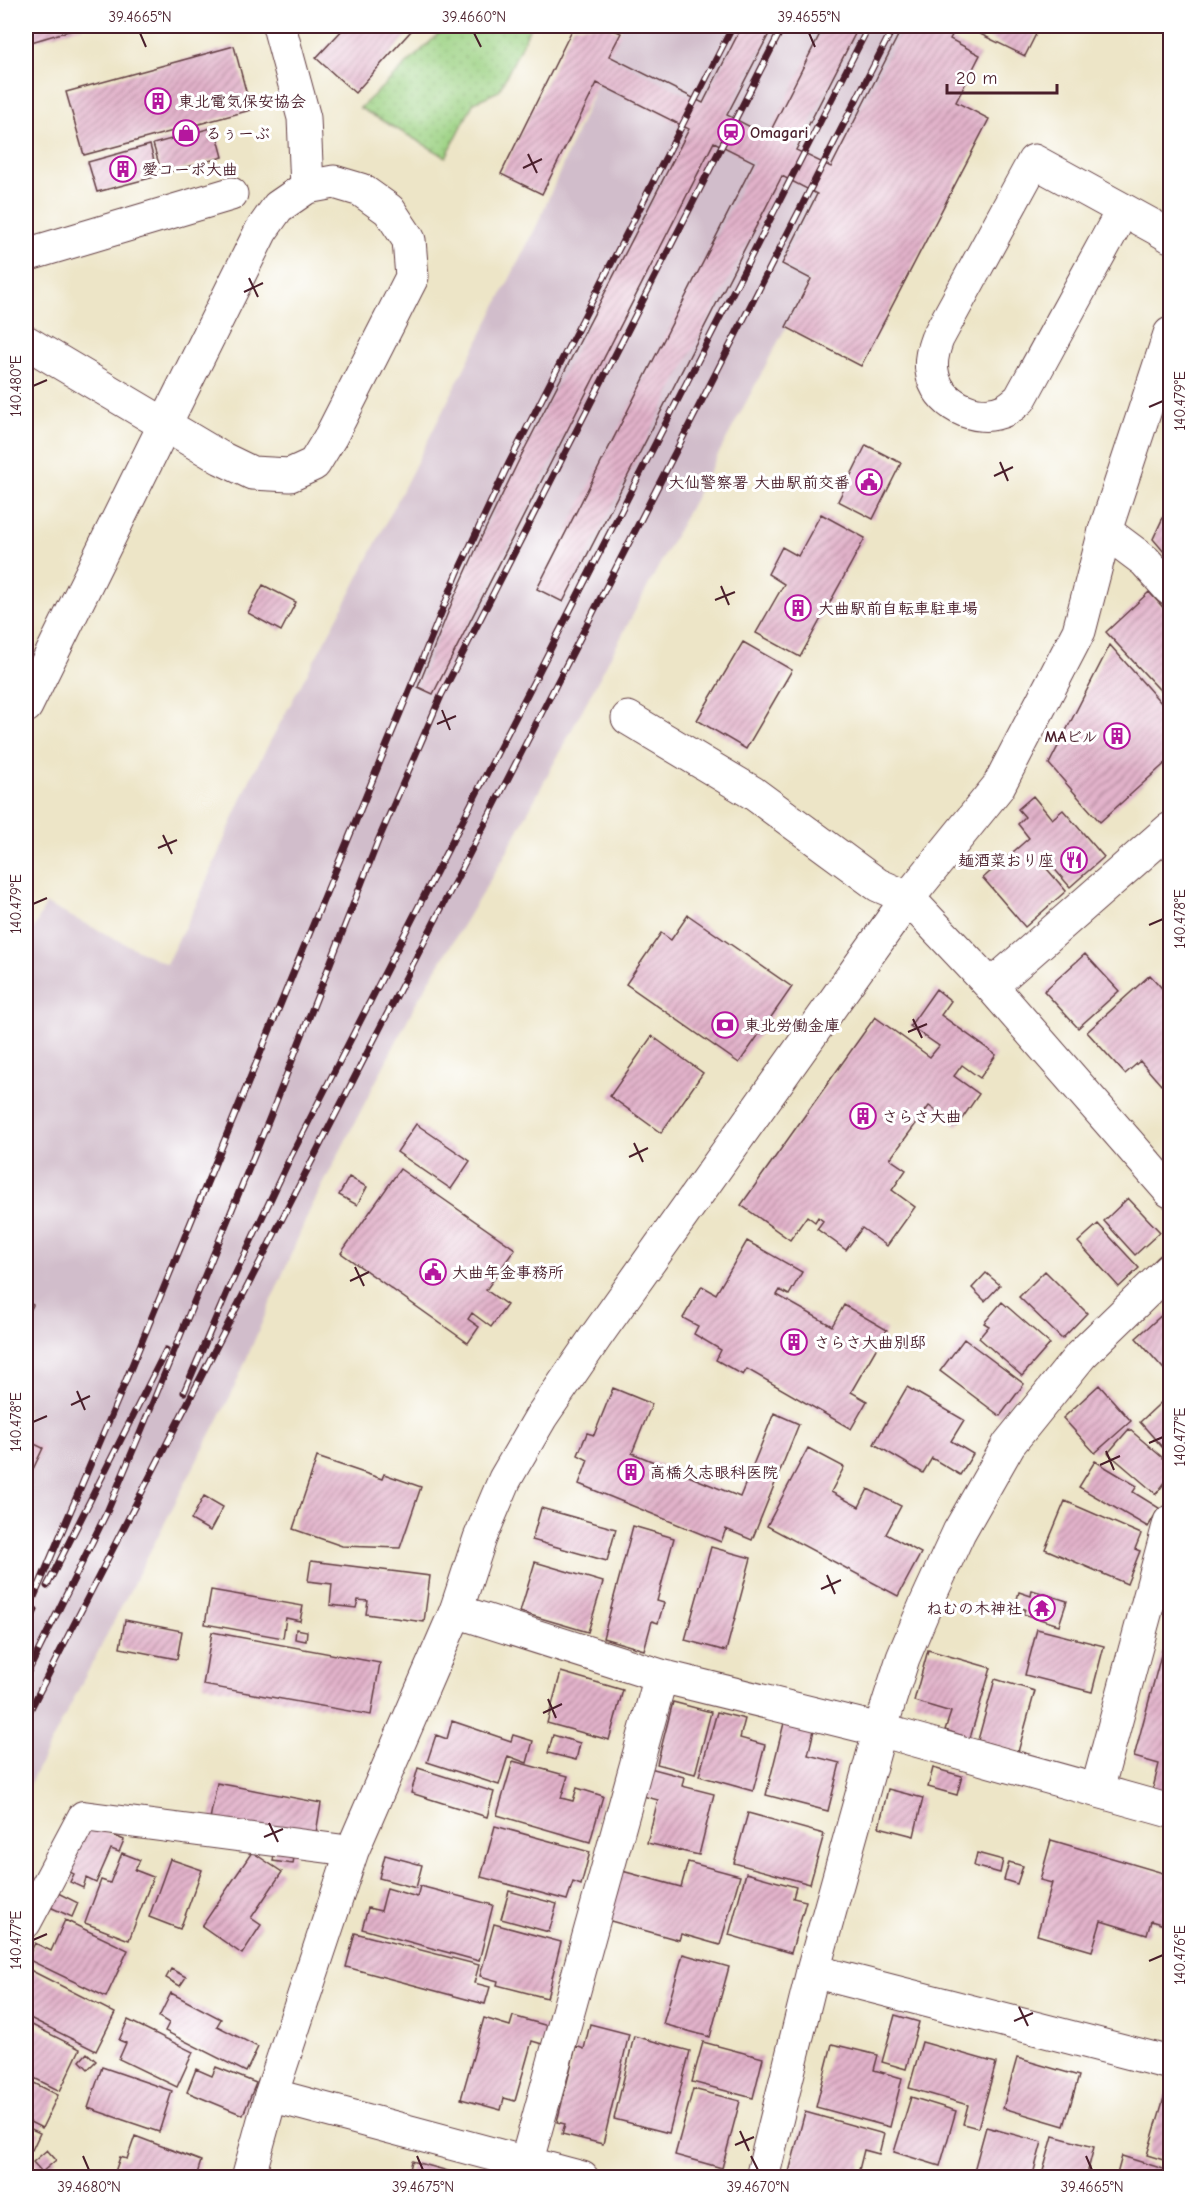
<svg xmlns="http://www.w3.org/2000/svg" width="1196" height="2203" font-family="'Comic Neue','Klee One',sans-serif">
<style>
.railway{fill:#d1bdcb}
.green{fill:url(#green-dots);stroke:#737857;stroke-width:1.5}
.building{fill:url(#building-hatch)}
.lines{fill:none;stroke-linecap:round;stroke-linejoin:round}
.pedestrian-casing{stroke:#623d42;stroke-width:32}
.minor-casing{stroke:#623d42;stroke-width:35}
.tertiary-casing{stroke:#623d42;stroke-width:35}
.pedestrian{stroke:#fff;stroke-width:30}
.minor{stroke:#fff;stroke-width:33}
.tertiary{stroke:#fff;stroke-width:33}
.rail-casing{stroke:#4a1f2b;stroke-width:7}
.rail{stroke:#fff;stroke-width:4.5;stroke-dasharray:14;stroke-linecap:butt}
.ticks{fill:none;stroke:#4a1f2b;stroke-width:2}
.labels{text-anchor:middle;stroke-width:6;stroke-linejoin:round;paint-order:stroke}
.poi-label{font-size:16px;font-weight:bold;fill:#4a1f2b;stroke:#fff;text-anchor:start}
.neatline{fill:none;stroke:#4a1f2b;stroke-width:2}
.ticks-label{font-size:15px;text-anchor:middle;fill:#4a1f2b}
</style>
<defs>
<pattern id="green-dots" width="8" height="8" patternUnits="userSpaceOnUse" patternTransform="scale(1.5)"><rect width="8" height="8" fill="#9cd283"/><path d="M2 2h.1M6 6h.1" fill="none" stroke="#88b471" stroke-width="1.8" stroke-linecap="round"/></pattern>
<pattern id="building-hatch" width="6" height="6" patternUnits="userSpaceOnUse" patternTransform="scale(1.5)"><rect width="6" height="6" fill="#e2b2ca"/><path d="M-1 1l2-2M0 6l6-6M5 7l2-2" fill="none" stroke="#b990a4"/></pattern>
</defs>
<rect width="100%" height="100%" fill="#fff"/>
<filter id="ink" filterUnits="userSpaceOnUse"><feTurbulence type="fractalNoise" baseFrequency=".0167" numOctaves="2"/><feDisplacementMap in="SourceGraphic" scale="12" xChannelSelector="R" yChannelSelector="G"/><feConvolveMatrix kernelMatrix="1 2 1 2 8 2 1 2 1" color-interpolation-filters="sRGB"/></filter>
<filter id="wash" filterUnits="userSpaceOnUse"><feTurbulence type="fractalNoise" baseFrequency=".008" numOctaves="4" result="noise"/><feDisplacementMap in="SourceGraphic" scale="24" xChannelSelector="R" yChannelSelector="G"/><feGaussianBlur stdDeviation="1.35" result="paint"/><feColorMatrix in="noise" values="0 0 0 0 0 0 0 0 0 0 0 0 0 0 0 0 0 1.4 0 .05"/><feComposite in="paint" operator="in"/></filter>
<g filter="url(#wash)">
<rect width="100%" height="100%" fill="#ede5c7"/>
<path class="railway" d="M622,26h315l-151,301 -282,530 -88,146 -107,209 -77,181 -206,398v-847l20,-40 120,60 30,-59 56,-130 96,-177 189,-373z"/>
<path class="green" d="M447,26h84l-32,65 -25,11 -28,55 -86,-49z"/>
<g id="blocks">
<path class="building" d="M26,26h56v1l-54,16z
M346,26h59l6,5 -56,62 -39,-35z
M574,26h32l15,7 -12,23 94,47 39,-77h31l-46,89 41,21 56,-110h35l-63,124 35,17 72,-141h54l-7,13 30,16 -24,47 33,17 -128,247 -75,-39 25,-48 -29,-15 35,-70 -35,-18 -219,426 -26,-13 217,-427 -40,-20 -281,552 -15,-7 35,-87 29,-64 39,-80 168,-327 -92,-46 -55,111 -41,-20z
M964,26h76l-15,30z
M234,46l17,64 -167,45 -18,-63z
M215,127l8,30 -61,17 -9,-30z
M150,145l8,31 -61,16 -9,-30z
M26,196l8,29 -8,3z
M866,445l35,18 -28,56 -35,-18z
M1167,509l3,1v49l-17,-20z
M821,514l44,24 -65,119 -44,-24 28,-49 -16,-10 14,-27 16,9z
M263,585l33,17 -15,29 -33,-18z
M1149,592l21,23v86l-64,-69z
M743,642l49,28 -46,79 -49,-29z
M1110,645l60,68v46l-70,63 -51,-58z
M1033,796l19,23 11,-9 41,47 -34,30 -25,-29 -4,4 25,29 -41,36 -42,-49 46,-40 -11,-14 7,-7 -7,-8z
M688,915l104,72 -53,76 -113,-79 35,-51 10,7z
M1085,954l34,37 -41,37 -34,-37z
M1150,975l20,22v80l-9,8 -21,-24 -15,13 -38,-42z
M936,989l15,12 -10,14 55,40 -16,23 -18,-13 -8,11 25,18 -22,32 -28,-20 -39,53 16,11 -14,20 23,17 -28,39 -25,-18 -16,22 -29,-21 6,-8 -5,-4 -3,5 -8,-6 -17,24 -49,-35 134,-188 55,40 9,-11 -29,-20z
M652,1036l51,37 -42,60 -51,-37z
M416,1124l54,37 -19,28 -54,-37z
M400,1169l115,80 -29,41 21,15 -16,22 -19,-14 -4,6 11,8 -11,16 -127,-90z
M349,1177l18,10 -10,18 -18,-10z
M1128,1198l32,34 -25,23 -31,-34z
M1098,1224l41,44 -20,19 -41,-45z
M747,1241l55,31 -13,23 -9,-5 -3,5 55,31 12,-21 43,25 -36,62 16,9 -16,28 -104,-60 -4,6 -27,-15 5,-10 -27,-16 4,-8 -15,-8 19,-32 14,8z
M1045,1271l42,42 -25,26 -43,-42z
M986,1273l14,12 -15,16 -13,-13z
M26,1301l7,4 -7,14z
M1002,1302l48,42 -28,32 -43,-38 10,-12 -5,-3z
M1164,1313l6,7v56l-34,-38z
M964,1339l60,45 -24,32 -60,-45z
M1099,1385l32,36 -36,32 -32,-35z
M907,1387l57,33 -13,21 22,13 -13,21 -28,-17 -9,15 -49,-29z
M613,1388l39,16 -20,49 108,44 34,-84 25,11 -47,116 -26,-11 -5,13 -142,-58 9,-24 -10,-5 9,-22 7,2z
M1170,1394v62l-30,-34z
M1129,1429l41,35v12l-14,18 -48,-41z
M26,1440l17,8 -17,36z
M808,1448l36,19 -13,25 28,15 9,-18 33,17 -15,28 35,19 -23,43 -131,-70z
M317,1457l65,22 2,-5 37,13 -21,61 -58,-2 -49,-17z
M1095,1461l42,25 -4,6 26,16 -11,19 -69,-40z
M204,1496l19,11 -13,24 -19,-11z
M1065,1501l76,33 -6,15 5,2 -13,33 -82,-35z
M541,1508l75,21 -9,32 -75,-21z
M633,1526l41,12 -17,63 7,2 -6,20 -6,-2 -8,29 -41,-12z
M711,1547l40,11 -25,93 -41,-11z
M311,1561l119,15 -6,46 -58,-8 2,-13 -10,-1 -2,8 -26,-3 2,-21 -24,-3z
M535,1562l68,20 -15,50 -68,-20z
M211,1590l92,16 -3,15 -14,-3 -3,20 -78,-14z
M1032,1590l35,11 -8,24 -36,-11 2,-5 -10,-3 4,-14 12,4z
M125,1620l57,11 -5,28 -57,-11z
M1170,1621v176l-18,-5 7,-28 -25,-7z
M296,1629l11,2 -1,10 -11,-2z
M1037,1629l67,17 -12,46 -67,-17z
M212,1632l168,31 -9,52 -168,-30z
M928,1650l63,18 -21,70 -25,-8 6,-18 -37,-11z
M561,1672l62,18 -14,50 -62,-17z
M995,1679l40,12 -17,61 -40,-12z
M673,1702l38,10 -16,62 -38,-10z
M717,1712l28,7 -5,19 25,7 -12,46 -54,-15z
M452,1721l59,20 2,-6 20,6 -6,22 -19,-7 -9,29 -72,-23 9,-27 11,4z
M784,1723l30,7 -6,25 32,8 -12,48 -62,-16z
M553,1735l27,8 -4,17 -28,-7z
M513,1761l55,15 -7,22 12,3 4,-13 26,8 -13,46 -93,-27z
M418,1768l76,24 -7,25 -76,-24z
M650,1768l34,9 -2,9 32,8 -15,61 -52,-12 11,-43 -15,-4z
M933,1768l29,8 -5,19 -29,-8z
M217,1783l104,20 -6,36 -105,-20z
M888,1789l35,9 -9,38 -35,-9z
M748,1813l76,21 -14,50 -76,-21z
M85,1823l39,17 -5,12 -8,-3 -15,34 -10,-5 -3,10 -13,-6 4,-8 -10,-5z
M495,1826l95,26 -9,33 -8,-3 -6,18 -86,-23z
M1051,1840l119,35v52l-19,-6 -4,14 -46,-14 -9,30 -55,-16 15,-52 -12,-3z
M275,1847l20,3 -2,14 -20,-3z
M252,1852l30,20 -31,46 10,7 -19,29 -40,-28z
M122,1853l18,7 -5,10 18,7 -24,63 -44,-17 16,-43 9,3z
M977,1853l26,7 -3,13 -26,-7z
M385,1855l37,10 -6,23 -37,-10z
M170,1859l32,11 -22,59 -31,-12z
M688,1862l52,14 -20,69 -39,-11 -2,6 -72,-20 15,-49 59,16z
M1009,1862l14,4 -6,18 -13,-4z
M746,1873l50,14 -3,11 13,3 -15,52 -62,-18z
M420,1886l73,19 -14,56 -117,-32 6,-21 13,3 6,-23 30,9z
M509,1891l48,13 -8,28 -48,-13z
M56,1892l22,11 -6,14 -22,-10z
M65,1920l63,30 -22,47 -79,-38 8,-16 16,8z
M494,1924l67,18 -14,56 -50,-13 1,-4 -18,-5z
M355,1933l124,32 -5,18 16,4 -5,17 -139,-37z
M683,1954l46,13 -19,70 -47,-13z
M26,1968l89,45 -19,38 -70,-35z
M171,1969l15,8 -6,9 -14,-8z
M171,1993l50,26 -4,7 41,21 -12,25 -81,-41 4,-8 -10,-6z
M895,2015l24,7 -13,47 -24,-7z
M513,2016l35,10 -6,18 -10,-3 -17,60 -11,-3 -3,12 -40,-11 23,-81 26,8z
M128,2020l65,32 -16,35 -58,-28 7,-16 -7,-3z
M26,2022l54,27 -20,42 -34,-17z
M590,2024l39,10 -26,110 -41,-10 3,-10 -8,-2 19,-76 8,3z
M634,2036l56,15 -21,82 -55,-14z
M703,2042l60,16 -10,40 -61,-16z
M922,2042l74,21 -18,65 -15,-4 5,-19 -59,-17z
M832,2044l46,11 -4,15 28,8 -12,49 -74,-20z
M87,2053l9,8 -8,8 -8,-8z
M1017,2058l62,18 -15,50 -61,-18z
M102,2067l70,24 -13,41 -71,-24z
M216,2067l40,16 -13,32 -56,-23 9,-23 16,7z
M26,2079l32,16 -16,33 -16,-8z
M693,2089l47,12 -18,67 -47,-13z
M1166,2091l4,2v69l-23,-7z
M911,2097l45,14 -16,55 -46,-14z
M805,2112l79,22 -5,20 -15,-4 -7,28 -69,-2z
M27,2127l13,6 -8,17 -6,-4z
M986,2127l56,15 -10,36h-60z
M135,2136l66,25 -4,13 8,4h-92l7,-21 7,2z
M1053,2136l41,11 -8,31h-45z
M47,2150l9,10 -14,12 -9,-10z
M1122,2156l48,15v7h-54z
M412,2161l58,16v1h-62z"/>
</g>
</g>
<g filter="url(#ink)">
<use href="#blocks" fill-opacity="0" stroke="#623d42" stroke-width="1.5"/>
<g class="lines">
<g class="pedestrian-casing">
<path id="pedestrian" d="M26,1923l57,-107 269,35"/>
</g>
<g class="minor-casing">
<path id="minor" d="M279,26l25,92 3,69
M26,255l205,-61
M1105,531l40,30 25,28
M26,706l139,-282
M628,718l125,75 125,92 30,13 83,88 179,205
M991,986l179,-157
M456,1611l205,65 219,54 290,81
M1097,1790l73,-268
M813,1971l357,92
M271,2095l311,83
M522,2178l139,-502
M762,2178l51,-207 67,-241 23,-72 22,-52 34,-74 50,-88 72,-89 89,-86"/>
</g>
<g class="tertiary-casing">
<path id="tertiary" d="M1123,210l-103,189c-5,4 -10,9 -15,11 -29,14 -69,-7 -73,-39 -2,-11 1,-21 5,-32l97,-178 126,69 10,6
M26,342l195,116 31,15 38,2 24,-11 17,-28 81,-159 -3,-37 -20,-30 -28,-20 -27,-8 -27,5 -29,20 -17,24 -96,193
M248,2178l23,-83 81,-244 104,-240 24,-73 25,-59 36,-62 56,-82 311,-437 90,-111 81,-156 26,-100 65,-197"/>
</g>
<use href="#pedestrian" class="pedestrian"/>
<use href="#minor" class="minor"/>
<use href="#tertiary" class="tertiary"/>
<g class="rail-casing">
<path id="rail" d="M184,1392l44,-102 62,-132 579,-1132
M47,1586l119,-236
M26,1616l93,-219 339,-825 51,-109 224,-437
M26,1629l9,-19
M26,1676l81,-164 32,-76 131,-319 108,-276 63,-145 342,-670
M26,1718l868,-1692"/>
</g>
<use href="#rail" class="rail"/>
</g>
</g>
<path class="ticks" d="M140,33l6,14M474,33l7,14M809,33l6,14M528,154l9,19M523,168l19,-9M249,278l9,19M244,292l19,-9M33,386l14,-6M1149,407l14,-6M1000,462l8,19M994,476l19,-9M721,586l8,19M715,600l20,-8M442,710l8,20M437,724l19,-8M163,835l9,19M158,848l19,-8M33,904l14,-6M1149,925l14,-6M913,1019l9,19M908,1032l19,-8M634,1143l9,19M629,1157l19,-9M355,1267l9,19M350,1281l19,-9M77,1391l8,19M71,1405l19,-9M33,1422l14,-6M1149,1443l14,-6M1106,1451l8,19M1100,1465l20,-9M827,1575l8,19M821,1589l20,-9M548,1699l8,19M543,1713l19,-9M269,1823l9,19M264,1837l19,-8M33,1940l14,-6M1149,1961l14,-6M1019,2007l9,19M1014,2021l19,-8M740,2131l9,20M735,2145l19,-8M83,2156l6,14M417,2156l6,14M751,2156l7,14M1086,2156l6,14"/>
<defs>
<g id="building-ring" transform="scale(1.35)"><circle r="9.5" fill="#fff" stroke="#b5179e" stroke-width="1.5"/><path d="M-4-6H4V6H1V3H-1V6H-4ZM-2.5-4.3h1.7v1.8h-1.7ZM.8-4.3h1.7v1.8H.8ZM-2.5-1h1.7V.8h-1.7ZM.8-1h1.7V.8H.8Z" fill="#b5179e"/></g>
<g id="station-ring" transform="scale(1.35)"><circle r="9.5" fill="#fff" stroke="#b5179e" stroke-width="1.5"/><path d="M-3-6H3Q5-6 5-4V2Q5 4 3 4L4.5 6H3L1.5 4h-3L-3 6H-4.5L-3 4Q-5 4-5 2V-4Q-5-6-3-6ZM-3.5-4v3h7v-3ZM-3.5 1v1.5H-2V1ZM2 1v1.5H3.5V1Z" fill="#b5179e"/></g>
<g id="shop-ring" transform="scale(1.35)"><circle r="9.5" fill="#fff" stroke="#b5179e" stroke-width="1.5"/><path d="M-5-2.5h2.3a2.7 3.5 0 0 1 5.4 0H5L5.5 6h-11ZM-1.5-2.5h3a1.5 2.3 0 0 0-3 0Z" fill="#b5179e"/></g>
<g id="civic-ring" transform="scale(1.35)"><circle r="9.5" fill="#fff" stroke="#b5179e" stroke-width="1.5"/><path d="M-.6-6.5H3V-4.5H.6V-3L4-1V1h2V6H-6V1h2V-1L-.6-3ZM-1.2 2.5V6h2.4V2.5Z" fill="#b5179e"/></g>
<g id="restaurant-ring" transform="scale(1.35)"><circle r="9.5" fill="#fff" stroke="#b5179e" stroke-width="1.5"/><path d="M-5-6h1v4h1v-4h1v4h1v-4h1v5L-1.5 .5V6h-2V.5L-5-1ZM5-6V6H3V1.5H1.5Q1.5-4 5-6Z" fill="#b5179e"/></g>
<g id="bank-ring" transform="scale(1.35)"><circle r="9.5" fill="#fff" stroke="#b5179e" stroke-width="1.5"/><path d="M-6-4H6V4H-6ZM0-2.3a2.3 2.3 0 1 0 0 4.6a2.3 2.3 0 1 0 0-4.6Z" fill="#b5179e"/></g>
<g id="temple-ring" transform="scale(1.35)"><circle r="9.5" fill="#fff" stroke="#b5179e" stroke-width="1.5"/><path d="M0-6L5-2H3V0L6.5 2.5H4V6H1.5V3h-3V6H-4V2.5H-6.5L-3 0V-2H-5Z" fill="#b5179e"/></g>
</defs>
<g fill-rule="evenodd">
<use href="#building-ring" x="158" y="101"/>
<use href="#station-ring" x="731" y="132"/>
<use href="#shop-ring" x="186" y="133"/>
<use href="#building-ring" x="123" y="169"/>
<use href="#civic-ring" x="869" y="482"/>
<use href="#building-ring" x="798" y="608"/>
<use href="#building-ring" x="1117" y="736"/>
<use href="#restaurant-ring" x="1074" y="860"/>
<use href="#bank-ring" x="725" y="1025"/>
<use href="#building-ring" x="863" y="1116"/>
<use href="#civic-ring" x="433" y="1272"/>
<use href="#building-ring" x="794" y="1342"/>
<use href="#building-ring" x="631" y="1472"/>
<use href="#temple-ring" x="1042" y="1608"/>
</g>
<g class="labels">
<g class="poi-label">
<text x="178" y="107">東北電気保安協会</text>
<text x="750" y="138">Omagari</text>
<text x="206" y="139">るぅーぶ</text>
<text x="142" y="175">愛コーポ大曲</text>
<text x="850" y="488" text-anchor="end">大仙警察署 大曲駅前交番</text>
<text x="818" y="614">大曲駅前自転車駐車場</text>
<text x="1098" y="742" text-anchor="end">MAビル</text>
<text x="1054" y="866" text-anchor="end">麺酒菜おり座</text>
<text x="744" y="1031">東北労働金庫</text>
<text x="882" y="1122">さらさ大曲</text>
<text x="452" y="1278">大曲年金事務所</text>
<text x="814" y="1348">さらさ大曲別邸</text>
<text x="650" y="1478">高橋久志眼科医院</text>
<text x="1022" y="1614" text-anchor="end">ねむの木神社</text>
</g>
</g>
<rect width="1196" height="2203" fill="none" stroke="#fff" stroke-width="66"/>
<path d="M947 84v9h110v-9" fill="none" stroke="#4a1f2b" stroke-width="3"/>
<text x="956" y="84" font-size="18" fill="#4a1f2b" stroke="#ffffff" stroke-width="4.5" paint-order="stroke">20 m</text>
<rect x="33" y="33" width="1130" height="2137" class="neatline"/>
<g class="ticks-label">
<text x="140" y="22">39.4665°N</text>
<text x="474" y="22">39.4660°N</text>
<text x="809" y="22">39.4655°N</text>
<text transform="translate(16 386) rotate(-90)" y="5">140.480°E</text>
<text transform="translate(1180 401) rotate(-90)" y="5">140.479°E</text>
<text transform="translate(16 904) rotate(-90)" y="5">140.479°E</text>
<text transform="translate(1180 919) rotate(-90)" y="5">140.478°E</text>
<text transform="translate(16 1422) rotate(-90)" y="5">140.478°E</text>
<text transform="translate(1180 1437) rotate(-90)" y="5">140.477°E</text>
<text transform="translate(16 1940) rotate(-90)" y="5">140.477°E</text>
<text transform="translate(1180 1955) rotate(-90)" y="5">140.476°E</text>
<text x="89" y="2192">39.4680°N</text>
<text x="423" y="2192">39.4675°N</text>
<text x="758" y="2192">39.4670°N</text>
<text x="1092" y="2192">39.4665°N</text>
</g>
</svg>
